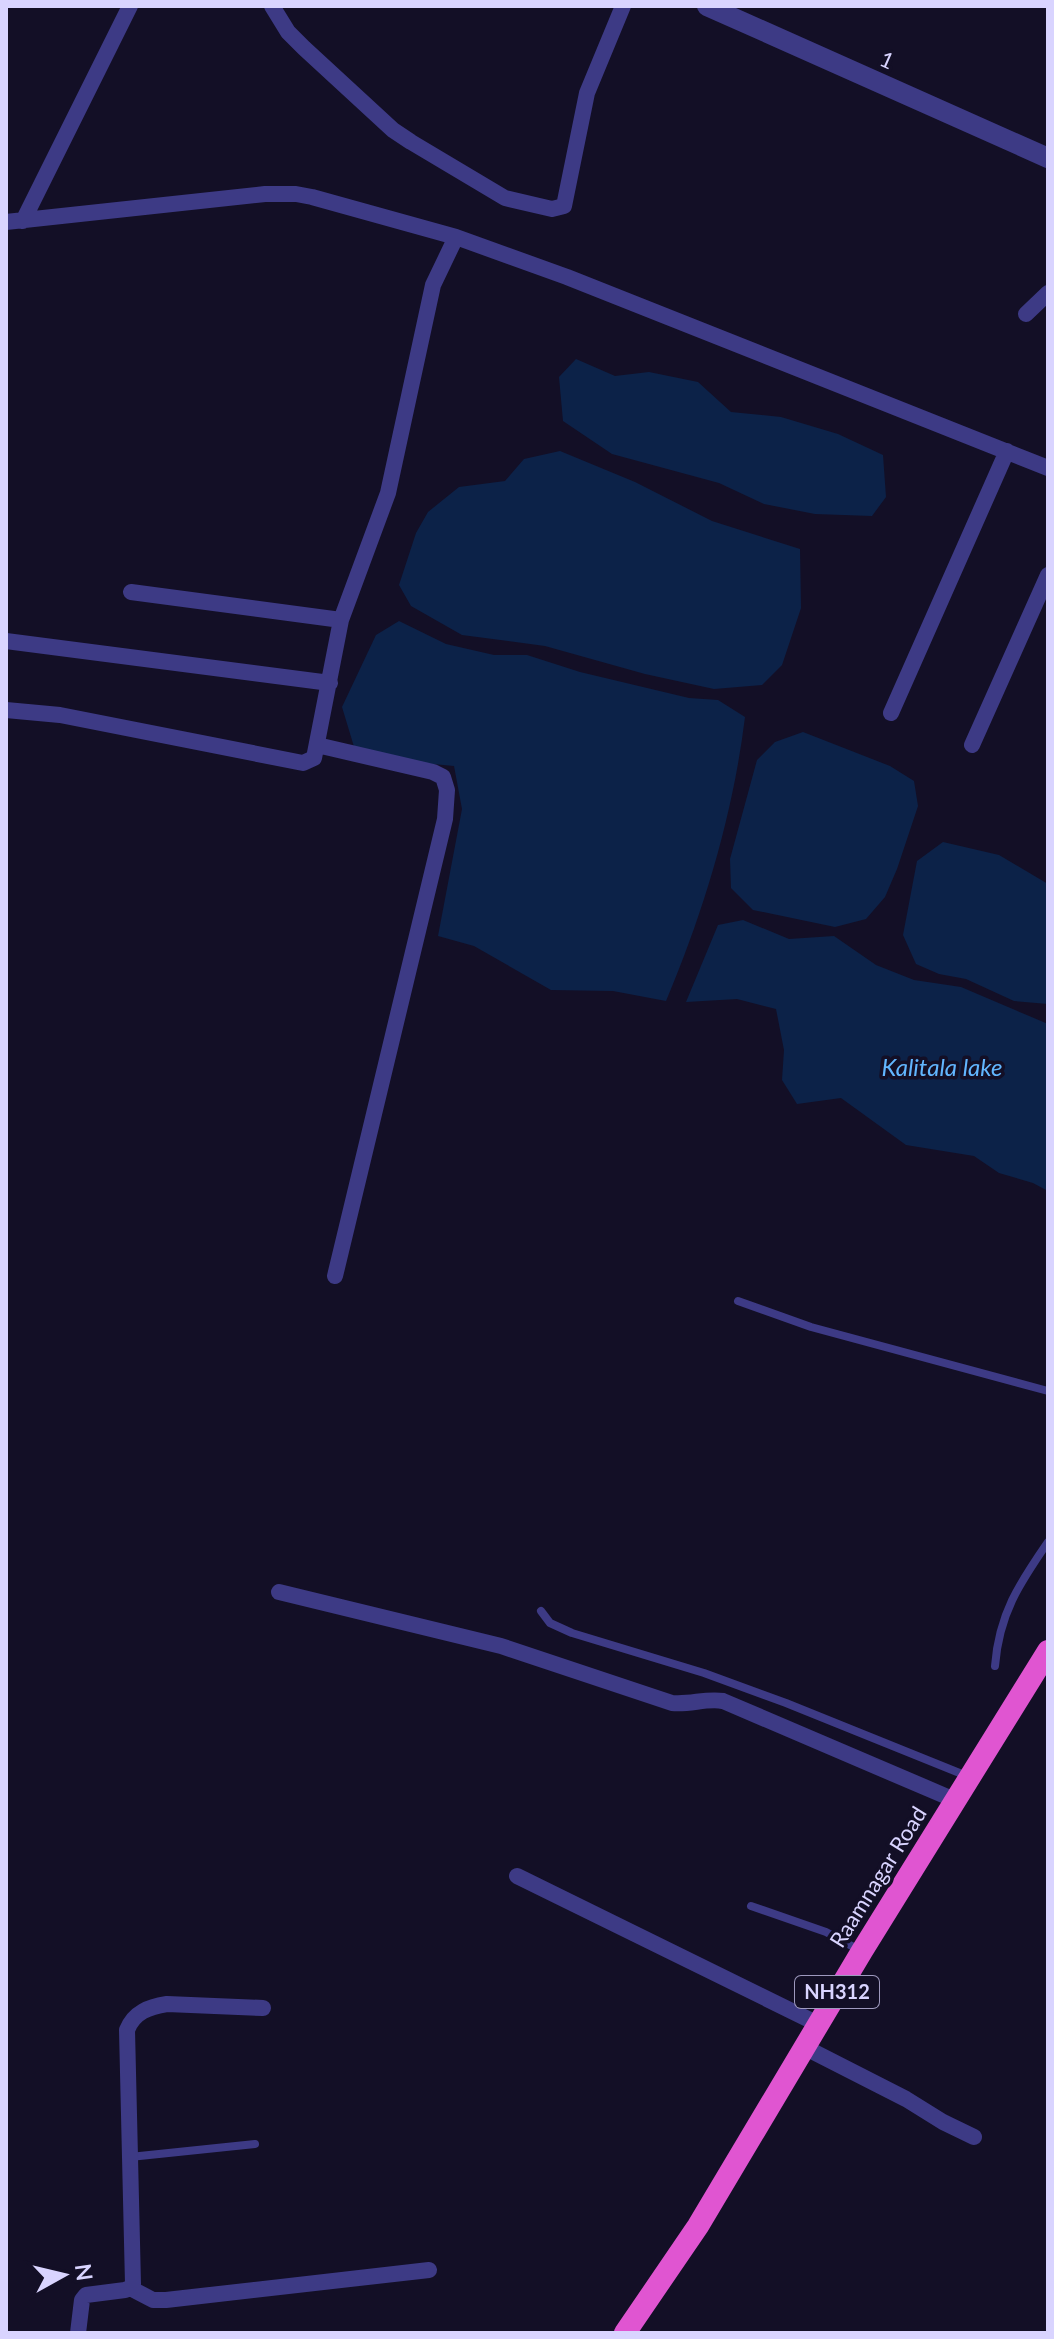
<svg xmlns="http://www.w3.org/2000/svg" width="1054" height="2339" font-family="Lato,sans-serif">
<style>
.water{fill:#0c2248}
.lines{fill:none;stroke-linecap:round;stroke-linejoin:round}
.service{stroke:#3d3a85;stroke-width:8}
.minor{stroke:#3d3a85;stroke-width:16}
.tertiary{stroke:#3d3a85;stroke-width:20}
.trunk{stroke:#e055d1;stroke-width:22}
.labels{text-anchor:middle;stroke-width:7;stroke-linejoin:round;paint-order:stroke}
.shield{fill:#130f26;stroke:#9e99be;stroke-width:2}
.shield-label{font-size:20px;font-weight:bold;fill:#d9d4ff}
.street-label{font-size:22px;fill:#d9d4ff;stroke:#130f26}
.water-label{font-size:24px;font-style:italic;fill:#62b6ff;stroke:#130f26}
</style>
<rect width="100%" height="100%" fill="#130f26"/>
<path class="water" d="M576,359l39,17 34,-4 49,10 33,30 50,5 57,17 45,21 3,42 -14,19 -57,-2 -51,-10 -45,-21 -107,-29 -49,-33 -4,-44z
M560,451l75,31 77,39 88,28 1,59 -19,57 -20,20 -48,4 -69,-15 -100,-28 -83,-11 -51,-29 -12,-21 17,-52 12,-21 31,-25 46,-6 19,-22z
M399,621l47,23 48,11h33l53,17 109,26 29,2 27,17c-12,98 -41,194 -79,284l-53,-10 -62,-1 -77,-44 -36,-10 24,-127 -8,-43 -53,-5 -46,-11 -13,-43 34,-72z
M803,732l87,34 24,15 4,25 -21,63 -12,28 -19,22 -31,8 -82,-17 -22,-22 -1,-29 27,-99 18,-18z
M943,842l56,13 49,29v120l-34,-3 -48,-22 -27,-5 -23,-10 -13,-29 14,-74z
M743,920l46,19 45,-3 42,29 38,15 47,7 87,37v167l-15,-8 -34,-10 -25,-17 -68,-11 -65,-47 -44,6 -15,-24 2,-30 -8,-41 -39,-10 -51,3 32,-77z"/>
<g class="lines">
<path class="service" d="M738,1301l73,26 237,64
M541,1611l9,12 22,10 132,40 82,30 181,73
M995,1666c4,-52 24,-82 53,-124
M751,1906l75,26 35,19
M130,2157l125,-13"/>
<path class="minor" d="M272,6l16,26 16,16 89,82 18,12 94,56 47,11 12,-3 23,-113 36,-87
M23,221l107,-215
M6,222l259,-28h31l16,3 144,40 111,40 481,191
M1026,314l22,-21
M131,592l210,28
M6,641l324,42
M6,710l54,5 243,48 11,-5 27,-138 47,-127 45,-208 23,-48
M891,713l116,-262
M317,745l116,27 10,5 4,13 -2,29 -110,457
M972,745l76,-170
M279,1592l222,54 171,57c18,2 34,-5 51,-2l234,100
M517,1876l301,148
M804,2047l102,52 37,23 31,15
M130,2288l23,12h13l263,-30
M78,2333l4,-33 4,-5 39,-5 5,-2 3,-4 -6,-254c7,-18 22,-23 40,-26l96,4"/>
<path class="tertiary" d="M707,6l341,152"/>
<path class="trunk" d="M625,2333l73,-107 164,-275 186,-300"/>
</g>
<g class="labels">
<rect class="shield" x="795" y="1976" width="84" height="32" rx="6"/>
<g class="shield-label">
<text x="837" y="1999">NH312</text>
</g>
<g class="street-label">
<text transform="translate(887 60) rotate(24)" y="8">1</text>
<text transform="translate(878 1877) rotate(-58)" y="8">Raamnagar Road</text>
</g>
<g class="water-label">
<text x="942" y="1076">Kalitala lake</text>
</g>
</g>
<rect width="1054" height="2339" fill="none" stroke="#d9d4ff" stroke-width="16"/>
<g transform="translate(64 2275) rotate(82)" stroke="#130f26" stroke-width="6" paint-order="stroke">
<path d="M0-6L14 30L0 20L-14 30Z" fill="#d9d4ff"/>
<text y="-12" font-size="22" font-weight="bold" text-anchor="middle" fill="#d9d4ff">N</text>
</g>
</svg>
